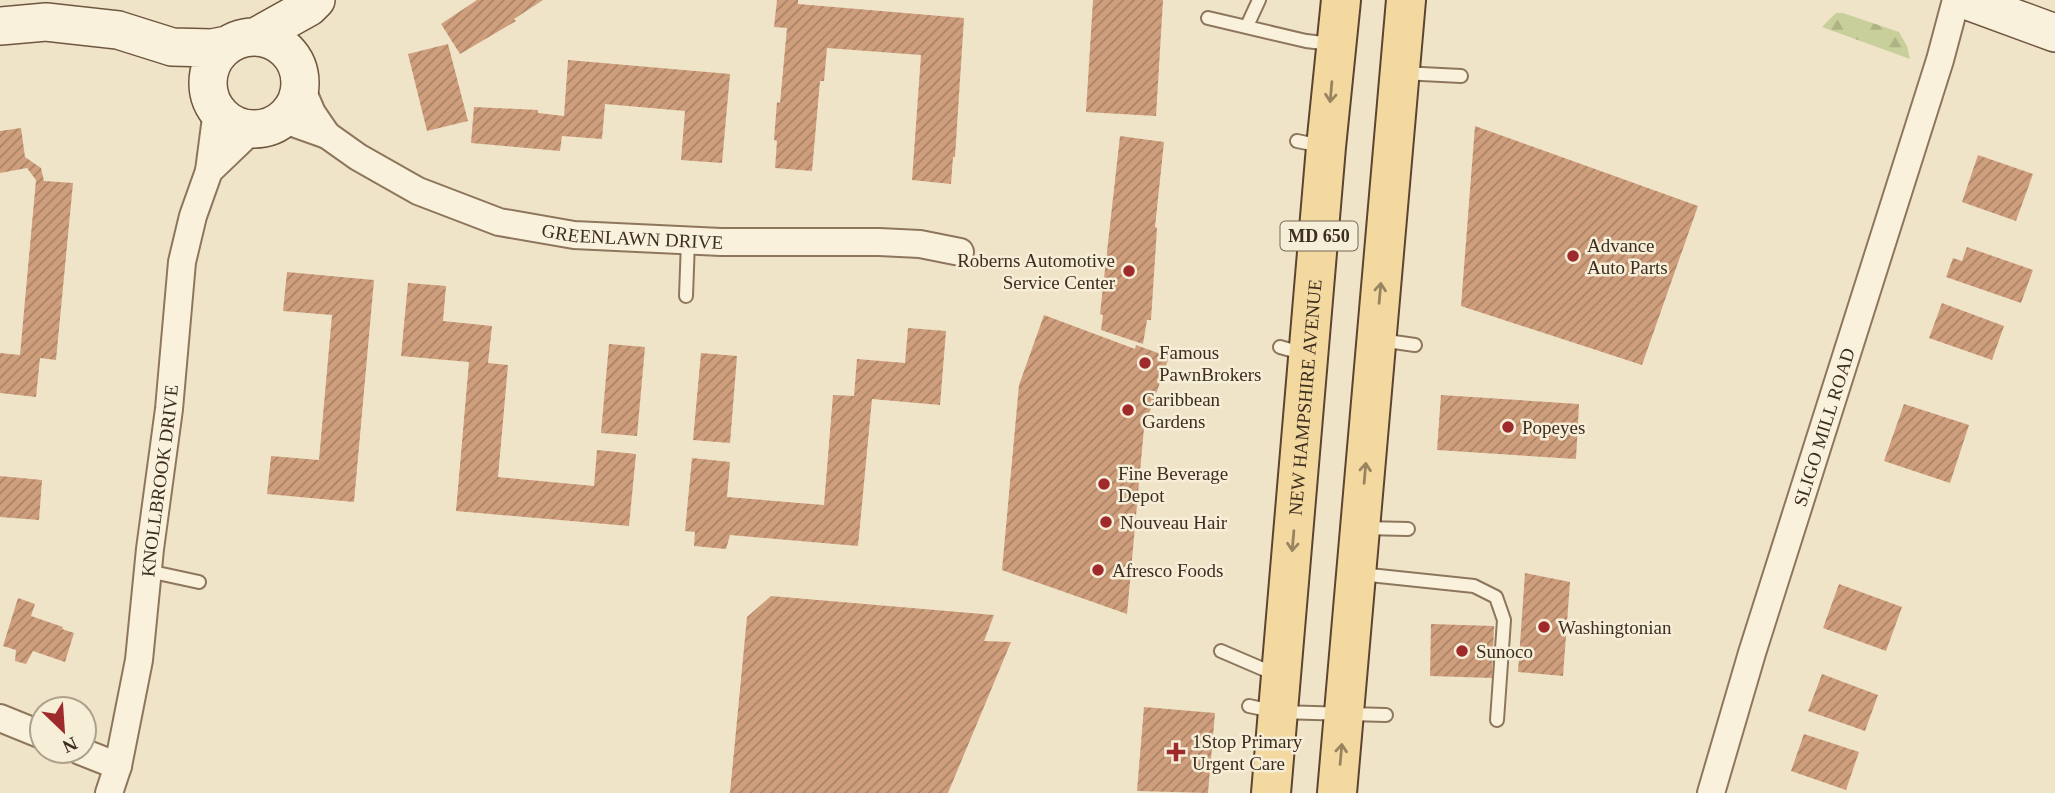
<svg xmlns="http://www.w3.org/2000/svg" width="2055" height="793" font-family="Georgia,serif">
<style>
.forest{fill:url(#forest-firs)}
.building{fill:url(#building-hatch)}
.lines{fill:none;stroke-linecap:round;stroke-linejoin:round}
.lane-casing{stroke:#8d765c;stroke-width:16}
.street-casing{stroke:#8d765c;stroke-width:30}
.secondary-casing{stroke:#6f573f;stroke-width:40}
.primary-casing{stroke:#5b4430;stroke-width:42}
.lane{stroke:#faf1dc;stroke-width:12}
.street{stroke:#faf1dc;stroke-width:26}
.secondary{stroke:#faf1dc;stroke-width:37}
.primary{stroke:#f3d9a0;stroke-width:38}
.oneway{stroke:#988460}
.poi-dot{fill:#9e2a2b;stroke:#f7eed8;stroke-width:2.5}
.labels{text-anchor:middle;stroke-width:5;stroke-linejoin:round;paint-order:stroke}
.shield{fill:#f7eed8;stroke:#756857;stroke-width:2}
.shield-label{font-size:18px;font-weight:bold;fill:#3d2e20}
.street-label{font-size:19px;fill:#3d2e20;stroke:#f7eed8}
.poi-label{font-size:19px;fill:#3d2e20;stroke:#f7eed8;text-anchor:start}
</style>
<defs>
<pattern id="forest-firs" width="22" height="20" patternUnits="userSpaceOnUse" patternTransform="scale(1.75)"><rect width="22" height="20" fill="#c9cf9b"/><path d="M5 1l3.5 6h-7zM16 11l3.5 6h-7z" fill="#aeb285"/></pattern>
<pattern id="building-hatch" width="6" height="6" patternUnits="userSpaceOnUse" patternTransform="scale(1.75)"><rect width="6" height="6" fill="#cf9f7d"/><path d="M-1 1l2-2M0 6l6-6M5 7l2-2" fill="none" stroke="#a98266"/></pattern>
</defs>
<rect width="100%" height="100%" fill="#f0e4c8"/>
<path class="forest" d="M1836,13h7l56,19 8,14 3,13 -88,-32z"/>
<path class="building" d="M477,0h66l-29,19 2,2 -56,33 -19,-30z
M777,0h21v4l166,14 -9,139h-2l-2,27 -39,-4 9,-125 -94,-7 -3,33h-4l-8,90 -37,-3 2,-27 -3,-1 3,-38 3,1 7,-75 -13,-1z
M1093,0h70l-7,116 -70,-4z
M448,44l20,77 -41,10 -19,-77z
M568,60l162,14 -8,89 -41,-3 4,-49 -80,-7 -3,35 -40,-3 -2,15 -89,-8 3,-36 64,3v3l26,3z
M1475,126l223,80 -56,159 -181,-59z
M21,128l4,29 16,11 3,13 29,2 -17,177 -16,-2 -4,39 -36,-4v-40l20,2 16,-175 -9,-12 -27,5v-42z
M1120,136l44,6 -9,85 2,1 -6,92h-4l-4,24 -42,-14 2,-15 -3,-1z
M1978,155l55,19 -17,47 -54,-19z
M1967,247l66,23 -12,33 -75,-26 7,-19 9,3z
M287,272l87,8 -20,222 -87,-8 4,-38 48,4 13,-145 -49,-4z
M408,283l38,3 -3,35 49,5 -4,37 20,2 -10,112 96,9 3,-36 39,4 -7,72 -173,-15 13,-149 -68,-6z
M1942,303l62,23 -12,34 -63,-22z
M1044,315l91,34 1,-4 33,12 -25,71 -17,186 -125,-44 17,-185z
M908,328l38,3 -6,74 -68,-6 -14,147 -128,-11 -4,14 -32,-3 1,-14 -10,-1 7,-73 38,4 -3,35 97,8 9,-110 21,1 3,-37 48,4z
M609,344l36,3 -8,89 -36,-3z
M701,353l36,3 -7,87 -37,-3z
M1441,395l138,9 -3,55 -139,-9z
M1904,404l65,21 -19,58 -66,-22z
M0,476l42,4 -3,40 -39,-3z
M1525,573l45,9 -7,94 -45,-4z
M1839,584l63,23 -16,44 -63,-23z
M771,596l223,19 -10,26 27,1 -63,151h-218l17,-176z
M18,598l17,6 -4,12 32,11 -1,2 12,4 -9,29 -32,-11 -7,13 -11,-3 1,-11 -13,-4z
M1431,624l63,2 -2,52 -62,-2z
M1822,674l56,21 -13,36 -57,-20z
M1144,707l71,6 -7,80 -71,-2z
M1804,734l55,18 -13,38 -55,-19z"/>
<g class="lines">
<g class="lane-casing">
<path id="lane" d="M1208,18l98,23 26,3
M1247,26l12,-26
M1402,73l59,3
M1297,141l25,5
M686,296l2,-55
M1380,340l35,5
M1280,347l25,7
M1364,528l44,1
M148,571l51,11
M1360,574l114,12 22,11 8,23 -7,100
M1221,651l56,24
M1249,706l29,6 108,3"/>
</g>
<g class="street-casing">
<g id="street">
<path d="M300,85l12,28 15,22"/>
<path id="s1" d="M282,119l45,16 31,22 60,34 81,31 75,13 147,7h158l41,2 40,8"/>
<path d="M209,171l44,-42"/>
<path d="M0,718l42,17"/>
<path d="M80,751l38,15"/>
<path id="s2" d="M109,793l9,-27 21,-106 11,-111 19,-140 13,-147 11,-46 16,-45 8,-61"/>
<path id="s3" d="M1711,793l41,-140 188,-593 16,-60"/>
</g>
</g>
<g class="secondary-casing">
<path id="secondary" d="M1965,0l90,33
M0,26l46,-4 72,8 54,17 40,1 15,-3
M257,36l52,-29 7,-7
M208 83a46 46 0 1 1 92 0a46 46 0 1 1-92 0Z"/>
</g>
<g class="primary-casing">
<g id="primary">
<path id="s4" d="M1271,793l55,-646 15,-147"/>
<path d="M1337,793l69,-793"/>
</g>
</g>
<use href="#lane" class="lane"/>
<use href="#street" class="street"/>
<use href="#secondary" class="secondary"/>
<use href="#primary" class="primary"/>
</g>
<defs><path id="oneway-shaft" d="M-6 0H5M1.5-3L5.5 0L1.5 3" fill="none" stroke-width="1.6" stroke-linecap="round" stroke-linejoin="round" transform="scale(1.75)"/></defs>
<g class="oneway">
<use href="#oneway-shaft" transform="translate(1331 92) rotate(95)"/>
<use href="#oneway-shaft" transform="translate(1380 293) rotate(-85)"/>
<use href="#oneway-shaft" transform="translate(1365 473) rotate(-85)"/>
<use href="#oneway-shaft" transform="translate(1293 541) rotate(95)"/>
<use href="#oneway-shaft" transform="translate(1341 754) rotate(-85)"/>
</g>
<g class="poi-dot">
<circle cx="1573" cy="256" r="7"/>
<circle cx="1129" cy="271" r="7"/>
<circle cx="1145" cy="363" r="7"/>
<circle cx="1128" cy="410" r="7"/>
<circle cx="1508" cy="427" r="7"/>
<circle cx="1104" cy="484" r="7"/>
<circle cx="1106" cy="522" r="7"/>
<circle cx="1098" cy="570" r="7"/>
<circle cx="1544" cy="627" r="7"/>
<circle cx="1462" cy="651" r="7"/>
<path d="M1172.5 741.5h7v7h7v7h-7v7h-7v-7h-7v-7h7z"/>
</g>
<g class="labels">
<rect class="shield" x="1280.5" y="221.5" width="77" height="29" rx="5"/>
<g class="shield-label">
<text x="1319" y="242">MD 650</text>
</g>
<g class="street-label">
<text dy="7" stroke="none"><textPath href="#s1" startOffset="376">GREENLAWN DRIVE</textPath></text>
<text dy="7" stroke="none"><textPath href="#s4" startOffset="397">NEW HAMPSHIRE AVENUE</textPath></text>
<text dy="7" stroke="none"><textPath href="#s3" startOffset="383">SLIGO MILL ROAD</textPath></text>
<text dy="7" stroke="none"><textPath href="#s2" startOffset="317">KNOLLBROOK DRIVE</textPath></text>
</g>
<g class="poi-label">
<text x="1587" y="252">Advance<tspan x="1587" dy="22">Auto Parts</tspan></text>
<text x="1115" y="267" text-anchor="end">Roberns Automotive<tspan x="1115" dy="22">Service Center</tspan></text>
<text x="1159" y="359">Famous<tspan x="1159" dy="22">PawnBrokers</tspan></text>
<text x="1142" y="406">Caribbean<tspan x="1142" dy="22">Gardens</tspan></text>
<text x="1522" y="434">Popeyes</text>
<text x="1118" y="480">Fine Beverage<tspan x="1118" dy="22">Depot</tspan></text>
<text x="1120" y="529">Nouveau Hair</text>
<text x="1112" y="577">Afresco Foods</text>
<text x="1558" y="634">Washingtonian</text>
<text x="1476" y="658">Sunoco</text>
<text x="1192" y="748">1Stop Primary<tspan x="1192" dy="22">Urgent Care</tspan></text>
</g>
</g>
<g transform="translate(63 730) rotate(155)"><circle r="33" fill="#f7eed8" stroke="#ada18e" stroke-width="2"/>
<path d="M0-5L12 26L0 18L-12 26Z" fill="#9e2a2b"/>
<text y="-10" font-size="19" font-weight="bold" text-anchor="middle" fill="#3d2e20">N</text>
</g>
</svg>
